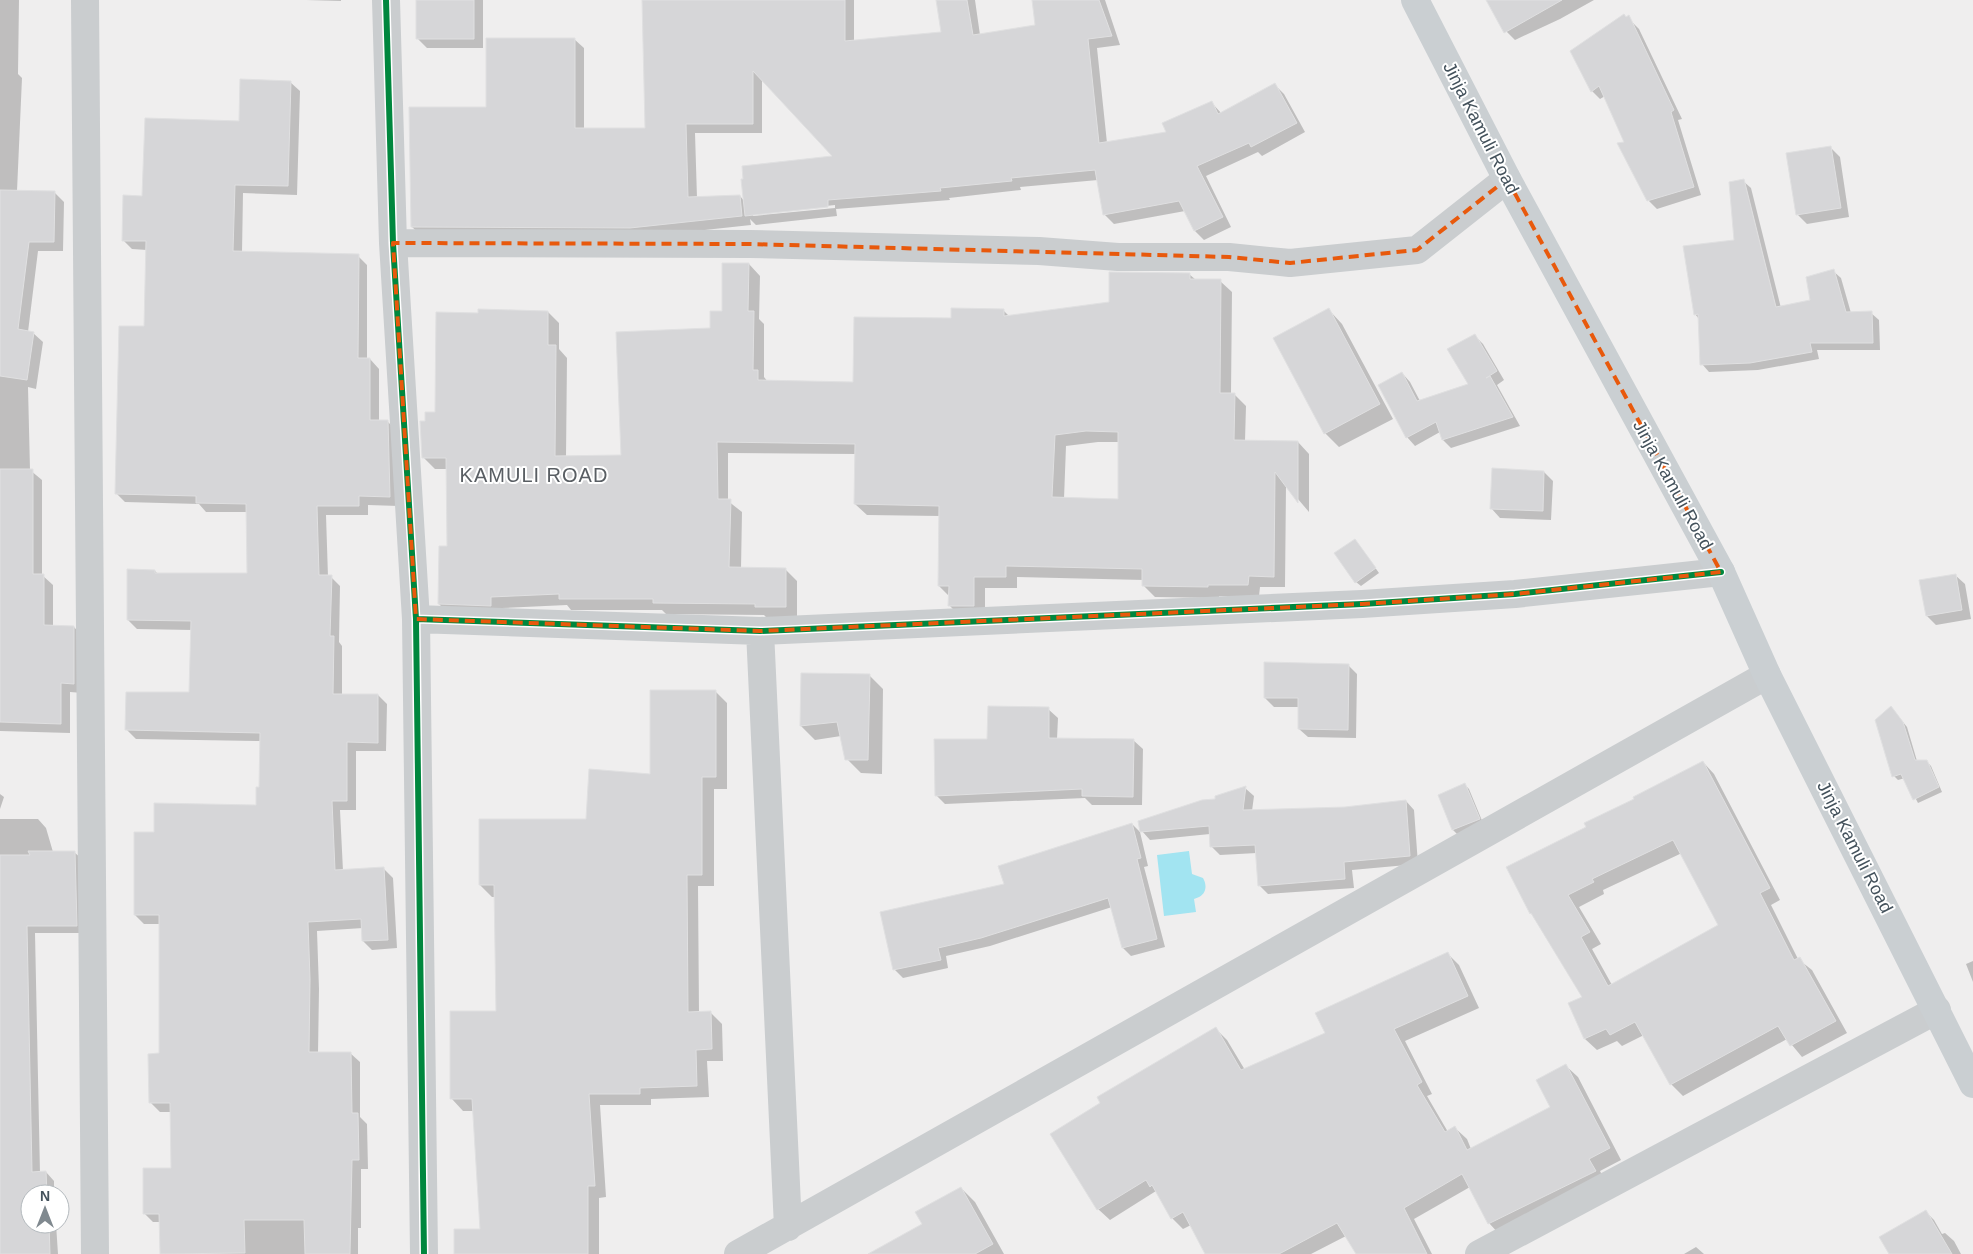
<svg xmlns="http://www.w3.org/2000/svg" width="1973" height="1254" font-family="Arial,sans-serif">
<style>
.water{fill:#a2e4f1}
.shadow{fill:#0003;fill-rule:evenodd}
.building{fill:#d6d6d8;stroke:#e0e0e1;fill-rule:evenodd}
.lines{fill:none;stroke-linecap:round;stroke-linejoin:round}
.minor{stroke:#cacdcf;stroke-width:28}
.secondary{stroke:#cacfd2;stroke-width:28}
.cycleway-casing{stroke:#fff;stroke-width:9}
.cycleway{stroke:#00873e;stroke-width:6}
.marked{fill:none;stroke:#e8590c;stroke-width:4;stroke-dasharray:10 6;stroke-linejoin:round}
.labels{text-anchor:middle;stroke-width:4;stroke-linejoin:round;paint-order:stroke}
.street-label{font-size:18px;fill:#44525c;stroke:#fff}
.quarter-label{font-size:20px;letter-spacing:1px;fill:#595e63;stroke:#fff}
</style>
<rect width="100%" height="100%" fill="#efeeee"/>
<path class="water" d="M1189,851l3,23 11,4c5,9 3,18 -9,21l2,13 -32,4 -7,-61z"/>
<path class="shadow" d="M0,0h19l-1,74 4,4 -5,113 37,1 10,10 -1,49h-25l-10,81 5,1 10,9 -7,47 -8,-2 2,83 12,10v95l11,10v42h21l9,10v56l-13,-1v41l-70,-2z
M306,0h35v1z
M418,0h65v48h-56l-9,-9z
M644,0h210v41l88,-8 -5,-33h38l5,35 57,-9 -3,-26h71l15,45 -23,3 10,95 61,-11 43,-30 11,12 53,-29 9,9 21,38 -43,24 -4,-4 -52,24 25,51 -27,13 -9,-9 -10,-20 -71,13 -10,-10 -6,-34 -78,7 1,3 -72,8 1,2 -114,9 1,7 -81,9 -6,-6 1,6 -111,12 -218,-1 -10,-9 76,-119 86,-69 10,9v81h62zM762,79l73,78 -90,45 -5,-6 -43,2 -2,-65h67zM835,205v3l-82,8v-2z
M1487,0h107l-34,19 -45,21 -12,-12z
M1631,21l8,8 43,90 -4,1 23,75 -44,14 -9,-9 -43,-104 -5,3 -8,-8z
M290,82l10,9 -3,104 -54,-2 -1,60 116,3 9,9v94h3l9,10v53h9l9,9 2,75 -31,-1v10h-42l2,62h3l9,9 -1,56 3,4v49h36l9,9 -1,47h-30v59h-16l3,61 41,-2 9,9 4,70 -25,2 -9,-9v-13l-46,3 2,58 -1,65 32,-1 10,9v55l7,7 1,45h-7v59h-3v26h-197l-1,-32h-7l-9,-9 28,-44v-57h-12l-9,-9 9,-48v-131h-16l-9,-9 20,-81 102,-28 4,-18v-47l-125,-2 -10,-10 64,-36 2,-63 -55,-1 -9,-9 27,-49 3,3 90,1 -1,-63h-41l-7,-8 -74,-2 -9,-9 30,-166 1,-77 -15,-1 -9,-9 20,-43z
M1831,148l9,9 9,60 -42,7 -9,-9z
M1743,181l8,7 30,120 30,-7 22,-30 8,7 10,35h20l8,7 1,30h-63l2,9 -61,11 -49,2 -7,-8 -3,-45 -4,-5 40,-73z
M749,264l11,12 -1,43 5,5v53l4,5 86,1 98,-64 51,-9 7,7 101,-14 78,-29 7,6 24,1 12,11 -1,102h3l12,12 -1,35 53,1 11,12v58l-23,-27 -1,102h-25l-1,9h-40v2l-64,-1 -12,-12 1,-5 -127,-3v11h-32v29h-24l-12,-12v-9l-10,-10 1,-70 -73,-1 -12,-11 1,-50 -128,-1v48l14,11 -1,57 45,1 11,11v37h-30l-3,-3 -98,-1 -4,-4h-91l-4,-5 -65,3v9l-52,-2 -11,-11 9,-57 -1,-78h-12l-12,-12 4,-34 9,-10 43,-99 69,-2 11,11v26l8,9 -1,99 56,-1 101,-144zM1098,442h21v58l-55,-1 2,-53z
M1329,310l13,14 51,95 -54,28 -14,-14z
M1475,336l8,8 21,36 -7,5 23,41 -69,22 -8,-8 -3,-8 -25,14 -8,-9 -5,-64 8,9 10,19 50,-16z
M1544,472l9,9 -2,39 -51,-2 -9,-10z
M1359,545l20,28 -18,13 -5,-4z
M1955,575l10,9 6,35 -35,6 -9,-9z
M1348,665l9,9 -1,64 -48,-1 -9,-8v-22h-25l-9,-9z
M869,675l14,14 -1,85 -21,-1 -14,-14 -6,-23 -26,4 -14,-14z
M715,691l12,12v86h-13v97h-16l1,127 11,-1 12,12 1,37h-16l2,36 -58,2v6h-51l6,92 -7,1v56h-144l26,-24 -7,-119h-11l-11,-12 45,-87 -1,-115h-4l-12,-12 108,-65 63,-45z
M1048,709l10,9 -1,21 76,1 10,9 -1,56h-50l-7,-7 -140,6 -9,-9 52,-55z
M1895,712l12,15 10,34h9l5,5 11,26 -24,11 -13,-25 -7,2 -4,-4z
M1703,762l11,12 66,126 -9,5 27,54 14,11 35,63 -45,24 -15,-18 -104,57 -12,-12 -27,-49 -22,11 -5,-5 -20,9 -12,-11 -16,-35 14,-6 -52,-85 -23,-45 80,-40zM1682,853l38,72 -108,60 -20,-36 9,-5 -22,-37 25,-13 -1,-4z
M1465,785l4,4 14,34 -26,11 -4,-4 -14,-34z
M1245,788l9,8 -2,15 93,-3 61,-7 8,9 4,54 -66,6 2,18 -86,6 -9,-9 -2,-32 -37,2 -9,-9 -1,-12 -60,6 -8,-9z
M0,794l4,3 -4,12z
M0,819h38l8,9 7,24h21l9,8 1,73h-49l5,240 6,-1 8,9v13h-24v30h26l2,30h-58z
M1132,824l8,8 8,34 -4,1 21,80 -34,9 -8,-8 -11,-41 -122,39 -44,10 2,12 -45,10 -8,-8 -13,-57 124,-28z
M1448,954l11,11 20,43 -74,33 27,53 -5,2 21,36 7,-4 12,11 4,10 81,-42 14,-41 12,11 43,83 -21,11 6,12 -106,52 -11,-12 -19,-36 -56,32 18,35h-75l-11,-18 -35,18h-104l-16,-29 -8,4 -11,-11 -16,-27 -46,29 -12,-11 118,-180 11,11 18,30 81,-37z
M1973,961v21l-7,-18z
M961,1188l14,14 29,52h-119l38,-29z
M1926,1212l8,8 8,14 3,-1 9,8 7,13h-62z
M1696,1247l8,7h-20z"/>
<path class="building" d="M416,0h58v39h-58z
M642,0h203v41l96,-9 -5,-32h31l6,35 62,-10 -3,-25h67l13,36 -24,3 11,104 67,-11 -4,-9 50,-22 6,13 57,-31 22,40 -46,24 -2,-4 -52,23 26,51 -29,14 -15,-30 -76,14 -8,-45 -84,8 1,3 -72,7 1,3 -113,9v7l-83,9 -4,-37h2l-1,-13 90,-10 -79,-85v53h-67l2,73 52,-2 2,21 -112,12 -219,-1 -2,-120h77v-69h89v90h70z
M1486,0h76l-58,33z
M1624,14l2,3 3,-2 45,95 -3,2 23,75 -47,14 -30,-58 7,-1 -25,-56 -8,6 -21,-41z
M240,79l51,2 -3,105 -53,-1 -2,66 126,3 -1,104h12v62h18l2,77 -31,-1v10h-42l2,69h13l-2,61h4l-1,58h45v49l-31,-1v59h-15l3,69 49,-3 4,73 -26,1 -1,-22 -53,3 2,57 -1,73h42l1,61h6l1,47h-7l-2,94h-45l-1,-34h-60l1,33 -85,1 -1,-40h-16v-46h28l-1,-65h-21l-1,-49 11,-1v-138h-25v-83h20v-29l102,2v-18h3l1,-54 -135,-3 1,-38h63l2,-71 -64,-1v-51l28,1v3h92l-1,-69 -50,-1v-7l-81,-2 4,-168h25l2,-85h-24l1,-46 19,1 3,-78 94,3z
M1831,146l10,62 -45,7 -10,-62z
M1744,179l32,128 34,-7 -4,-23 28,-8 12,43 26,-1 1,32h-63l2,9 -62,11 -50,2 -2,-51 -4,1 -11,-69 51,-6 -5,-58z
M0,190l55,1 -1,51h-25l-11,87 16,3 -7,48 -27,-4z
M722,263h27l-1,48h6l-1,59h5v10l95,2 1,-65 97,1v-10l53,1v7l105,-14v-30l81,1v6h31l-1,114h15l-1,47 64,1v62l-23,-31 -1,105 -25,-1 -1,9h-40v2l-66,-1v-17l-136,-3v11h-32v29h-26l1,-20h-11l1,-80 -85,-2 1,-60 -138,-2 1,57h13l-2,68 57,1v39h-31v-3l-102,-1v-4h-94v-5l-68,3v9l-53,-2 1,-58h8l-1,-88h-24l-2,-37h5v-9h10l1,-100 42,1v-4l70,2v34h8l-1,111 66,-1 -5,-123 94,-4v-17h12zM1086,431l32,1v67l-66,-2 3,-62z
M1329,308l51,96 -56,30 -51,-96z
M1475,334l22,37 -11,7 4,-2 23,41 -71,23 -6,-18 -30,16 -28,-53 24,-13 15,29 51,-17 -21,-35z
M1492,468l52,3 -1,40 -53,-2z
M0,469h33v105h11v51l30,1v58l-13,-1v41l-61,-2z
M1355,539l21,29 -21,15 -21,-30z
M1956,574l6,36 -36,6 -7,-36z
M1264,662l85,2 -1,66 -50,-1v-31h-34z
M801,673l69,1 -2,86h-23l-8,-38 -37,4z
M650,690h66v87h-14v98h-15l1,137 23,-1 1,38 -16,1 1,36 -57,2v6h-51l6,92h-7v68h-134v-25h26l-8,-130h-22v-88h46l-2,-126h-15v-66h107l3,-50 61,5z
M988,706l61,1v31l85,1 -1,58 -51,-1v-7l-147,7 -1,-57h53z
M1891,706l12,16 12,38h12l12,27 -26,13 -12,-26 -9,3 -17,-57z
M1703,761l67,127 -10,5 34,67 6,-3 36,64 -46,25 -12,-20 -108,59 -35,-63 -25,13 -4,-6 -22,10 -16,-36 14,-6 -51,-84 -1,1 -24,-47 80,-40 -2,-4 50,-24 -1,-2zM1673,840l45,85 -110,61 -27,-49 9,-5 -22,-37 26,-13 -2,-3z
M1465,783l15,36 -28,11 -14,-35z
M1246,786l-3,24 102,-3 61,-7 4,56 -66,6 1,17 -87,7 -3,-41 -45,2 -1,-21 -69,6 -2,-11 64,-21 13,-1v-3z
M1132,823l9,35 -4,1 20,80 -35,9 -14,-50 -127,40 -43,10 3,12 -48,10 -13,-58 124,-28 -6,-18z
M28,851h47l2,75h-50l5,246 14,-1 1,23h-17v30h19l1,30h-50v-399h30z
M1448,952l20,44 -74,33 28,53 -5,3 28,47 10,-6 12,24 83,-43 -14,-27 30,-16 44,84 -21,11 7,12 -108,53 -26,-50 -58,34 23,46h-71l-19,-31 -58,31h-74l-22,-42 -12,7 -19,-34 -2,2 -4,-7 -49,30 -47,-76 50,-31 -3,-6 119,-70 25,43 84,-37 -10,-20z
M961,1187l32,57 -18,10h-107l54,-30 -7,-12z
M1926,1210l26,44h-63l-10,-17z"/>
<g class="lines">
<path class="minor" d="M85,0l10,1254
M386,0l7,243 23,376 8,635
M393,243l357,1 289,7 79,6h111l61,6 127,-13 90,-71
M416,619l344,12 602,-27 153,-10 206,-22
M760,631l28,596
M738,1254l1029,-579
M1479,1254l458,-244"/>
<path class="secondary" d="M1415,0l92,179 214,393 46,103 206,409"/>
<g class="cycleway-casing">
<path id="cycleway" d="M386,0l7,243 23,376 8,635
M416,619l344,12 602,-27 153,-10 206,-22"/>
</g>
<use href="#cycleway" class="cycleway"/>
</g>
<path class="marked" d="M1507,179l214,393 -206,22 -153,10 -602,27 -344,-12 -23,-376 357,1 479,13 61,6 127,-13z"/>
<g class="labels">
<g class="street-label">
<text transform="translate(1481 128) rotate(63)" y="6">Jinja Kamuli Road</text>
<text transform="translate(1673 485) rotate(61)" y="6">Jinja Kamuli Road</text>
<text transform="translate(1855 847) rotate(63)" y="6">Jinja Kamuli Road</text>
</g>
<g class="quarter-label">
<text x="534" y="482">KAMULI ROAD</text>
</g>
</g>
<g transform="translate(45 1209)"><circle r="24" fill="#ffffff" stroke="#b4babe"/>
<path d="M0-4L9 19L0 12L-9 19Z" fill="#80898f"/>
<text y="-8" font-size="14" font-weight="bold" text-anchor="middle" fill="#44525c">N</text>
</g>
</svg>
